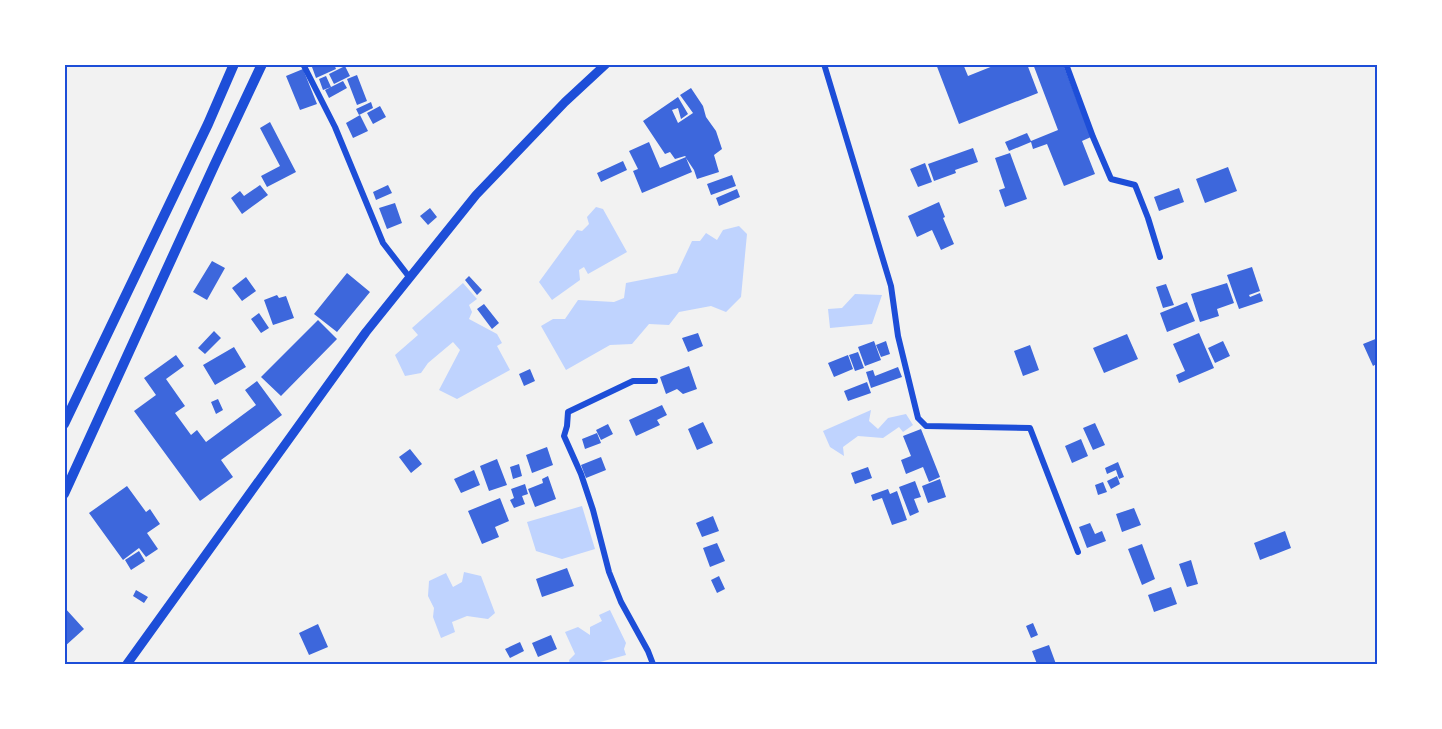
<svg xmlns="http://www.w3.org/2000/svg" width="1442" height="729" font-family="Barlow,sans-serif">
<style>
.water{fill:#bfd3fe}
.building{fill:#3d67dc}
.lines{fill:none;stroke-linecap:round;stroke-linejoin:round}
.minor{stroke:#1d4ed8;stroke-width:6}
.secondary{stroke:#1d4ed8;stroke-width:9}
.trunk{stroke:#1d4ed8;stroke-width:10}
.neatline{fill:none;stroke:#1d4ed8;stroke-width:2}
</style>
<rect width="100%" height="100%" fill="#f2f2f2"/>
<path class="water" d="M596,207l7,2 24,43 -39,22 -4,-7 -5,3 1,10 -28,20 -13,-18 38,-52 5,1 7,-7 -2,-7z
M739,226l8,8 -6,63 -15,15 -15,-6 -32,6 -10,13 -20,-1 -17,20 -22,1 -44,25 -25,-44 12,-7h12l13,-19 36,2 10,-4 2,-15 51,-10 15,-32h8l6,-8 11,7 6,-10z
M463,283l14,16 -8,6 3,7 -3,7 28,15 5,9 -5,3 13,24 -53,29 -18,-9 21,-40 -7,-8 -25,21 -7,10 -16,3 -10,-21 23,-20 -6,-7z
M855,294l27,1 -10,29 -42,4 -2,-19 14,-1z
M871,410l-2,11 9,8 10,-11 18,-4 7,11 -10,7 -4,-5 -16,11 -25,-2 -15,11 1,9 -14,-9 -7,-16z
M582,506l13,43 -33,10 -26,-8 -9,-29z
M464,572l17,4 14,37 -7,6 -21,-3 -15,6 3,10 -14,6 -8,-21 1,-9 -6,-12 1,-15 17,-8 7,14 9,-5z
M610,610l16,33 -2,6 2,6 -33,9h-23l-1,-4 6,-6 -10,-22 13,-5 12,8v-8l12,-6 -3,-6z"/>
<path class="building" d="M317,64h17l2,5 -20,9 -4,-11z
M936,64h27l5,12 30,-12h29l11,29 -79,31z
M1033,64h30l28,73 -9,4 13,33 -31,12 -17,-42 -14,5 -2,-7 -22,9 -4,-9 22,-9 4,8 27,-11z
M345,66l5,10 -16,8 -5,-10z
M303,69l14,35 -17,6 -14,-34z
M357,75l10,26 -10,4 -10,-26z
M326,76l5,11 -8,3 -4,-11z
M343,81l4,7 -18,10 -4,-8z
M691,88l12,18 3,11 10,14 6,18 -8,6 5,17 -22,7 -3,-9 -8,-12 6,14 -50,21 -9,-22 5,-2 -9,-18 20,-9 11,26 26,-11 -1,-1 -10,3 -5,-7 -5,2 -22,-33 35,-24 10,17 -7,5 -3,-11 -6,2 6,13 15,-10 -13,-18z
M371,102l2,6 -14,7 -3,-6z
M380,106l6,11 -13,7 -6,-11z
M360,115l8,16 -15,7 -7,-15z
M270,122l26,50 -29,15 -6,-11 19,-10 -20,-38z
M973,148l5,14 -23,8 1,3 -22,8 -6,-17z
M1010,153l17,46 -22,8 -6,-17 6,-2 -10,-30z
M623,161l4,9 -26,12 -4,-9z
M925,163l7,19 -14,5 -8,-18z
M1228,167l9,24 -32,12 -9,-24z
M732,175l4,11 -25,9 -4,-11z
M260,185l8,10 -26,19 -11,-16 9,-7 4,5z
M388,185l4,8 -16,7 -3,-8z
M1179,188l5,14 -25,9 -5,-14z
M737,189l3,8 -21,9 -3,-8z
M939,202l6,15 -2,1 11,26 -13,6 -9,-20 -15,7 -9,-21z
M395,203l7,20 -15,6 -8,-21z
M430,208l7,9 -9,8 -8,-9z
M212,261l13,7 -18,32 -14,-8z
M1252,267l8,24 -11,4 1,2 10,-4 3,8 -24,8 -12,-34z
M347,273l23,19 -33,40 -23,-18z
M469,276l13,14 -5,5 -12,-15z
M246,277l10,14 -14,10 -10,-13z
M1227,283l7,20 -17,6 2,7 -19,6 -9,-28z
M1166,284l8,21 -11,3 -7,-21z
M277,295l2,3 7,-2 8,22 -21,7 -9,-25z
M1187,302l8,19 -28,11 -7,-19z
M484,304l15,19 -7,6 -15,-20z
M259,313l10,15 -8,5 -10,-14z
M318,320l19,19 -56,57 -20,-19z
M214,331l7,7 -16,16 -7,-6z
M698,333l5,13 -15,6 -6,-14z
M1199,333l15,35 -35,15 -3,-8 9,-4 -12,-27z
M1127,334l11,25 -34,14 -11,-25z
M1378,338v25l-5,3 -10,-22z
M874,341l7,19 -16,6 -7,-19z
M886,341l4,13 -9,3 -5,-12z
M1223,341l7,15 -15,7 -7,-15z
M1030,345l9,25 -16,6 -9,-25z
M234,347l12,20 -31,18 -12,-20z
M858,352l6,16 -9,3 -6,-16z
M176,355l8,11 -18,13 19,27 -10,7 16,22 6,-5 9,12 50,-37 -11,-15 12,-9 25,34 -61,45 12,17 -33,24 -66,-90 22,-16 -12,-17z
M848,355l5,14 -19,8 -6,-14z
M689,366l8,23 -14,5 -6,-5 -11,5 -6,-17z
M898,367l4,10 -31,11 -5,-16 7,-2 2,6z
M530,369l5,12 -11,5 -5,-12z
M867,382l4,11 -23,8 -4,-10z
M218,399l5,11 -7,4 -5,-12z
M662,405l5,10 -10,5 3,5 -24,11 -7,-16z
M703,422l10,21 -16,7 -9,-21z
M1095,423l10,22 -12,5 -10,-22z
M608,424l5,10 -12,6 -5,-10z
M921,429l19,48 -11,5 -6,-15 -17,7 -5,-14 10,-4 -8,-20z
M597,433l4,10 -16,6 -3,-10z
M1081,439l7,17 -16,7 -7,-17z
M547,447l6,18 -21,8 -6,-18z
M410,449l12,15 -11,9 -12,-16z
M601,457l5,13 -20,8 -5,-13z
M497,459l10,26 -18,6 -9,-25z
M1118,462l6,15 -5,2 -3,-9 -9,4 -2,-6z
M519,464l3,12 -9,3 -3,-12z
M868,467l4,11 -17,6 -4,-11z
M474,470l6,15 -19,8 -7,-14z
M548,476l8,23 -21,8 -7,-18 15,-6 -1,-4z
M1117,476l3,8 -9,5 -4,-8z
M940,479l6,18 -18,6 -6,-17z
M915,481l6,16 -7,2 5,13 -9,4 -11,-29z
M1103,482l4,10 -9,3 -3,-10z
M525,484l3,10 -6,2 3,8 -11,4 -4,-8 4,-2 -3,-9z
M127,486l19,26 4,-3 10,15 -13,9 11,16 -12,8 -7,-9 -16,12 -34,-47z
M888,489l2,5 7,-3 10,29 -15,5 -10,-27 -9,3 -2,-6z
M500,498l9,23 -14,6 4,10 -17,7 -14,-33z
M1134,508l7,17 -19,7 -6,-18z
M713,516l6,15 -17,6 -6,-14z
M1090,523l5,11 7,-3 4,10 -19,7 -8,-21z
M1285,531l6,17 -31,12 -6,-17z
M717,543l8,18 -15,6 -7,-19z
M1142,544l13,35 -13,6 -14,-36z
M139,551l6,10 -14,9 -6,-10z
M1191,560l7,24 -11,3 -8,-23z
M567,568l7,18 -32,11 -6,-18z
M719,576l6,13 -8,4 -6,-13z
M1171,587l6,17 -23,8 -6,-17z
M136,590l12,7 -4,6 -11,-7z
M64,607l20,22 -20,18z
M1033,623l5,12 -7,3 -5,-12z
M318,624l10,23 -19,8 -10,-22z
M551,635l6,14 -19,8 -6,-14z
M520,642l4,9 -14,7 -5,-9z
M1049,645l7,19h-19l-5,-13z"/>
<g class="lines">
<path class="minor" d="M303,64l32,63 48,116 27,35
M824,64l67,222 7,50 20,82 8,8 104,2 48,124
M1066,64l27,73 18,42 24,6 13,33 12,39
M653,664l-5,-13 -27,-49 -12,-30 -16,-62 -12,-36 -17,-38 3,-10 1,-14 65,-31h22"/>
<path class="secondary" d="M127,664l239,-332 110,-137 89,-93 41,-38"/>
<path class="trunk" d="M64,424l144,-300 26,-60
M64,494l150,-328 48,-102"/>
</g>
<rect width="1442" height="729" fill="none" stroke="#ffffff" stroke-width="132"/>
<rect x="66" y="66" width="1310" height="597" class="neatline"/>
</svg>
